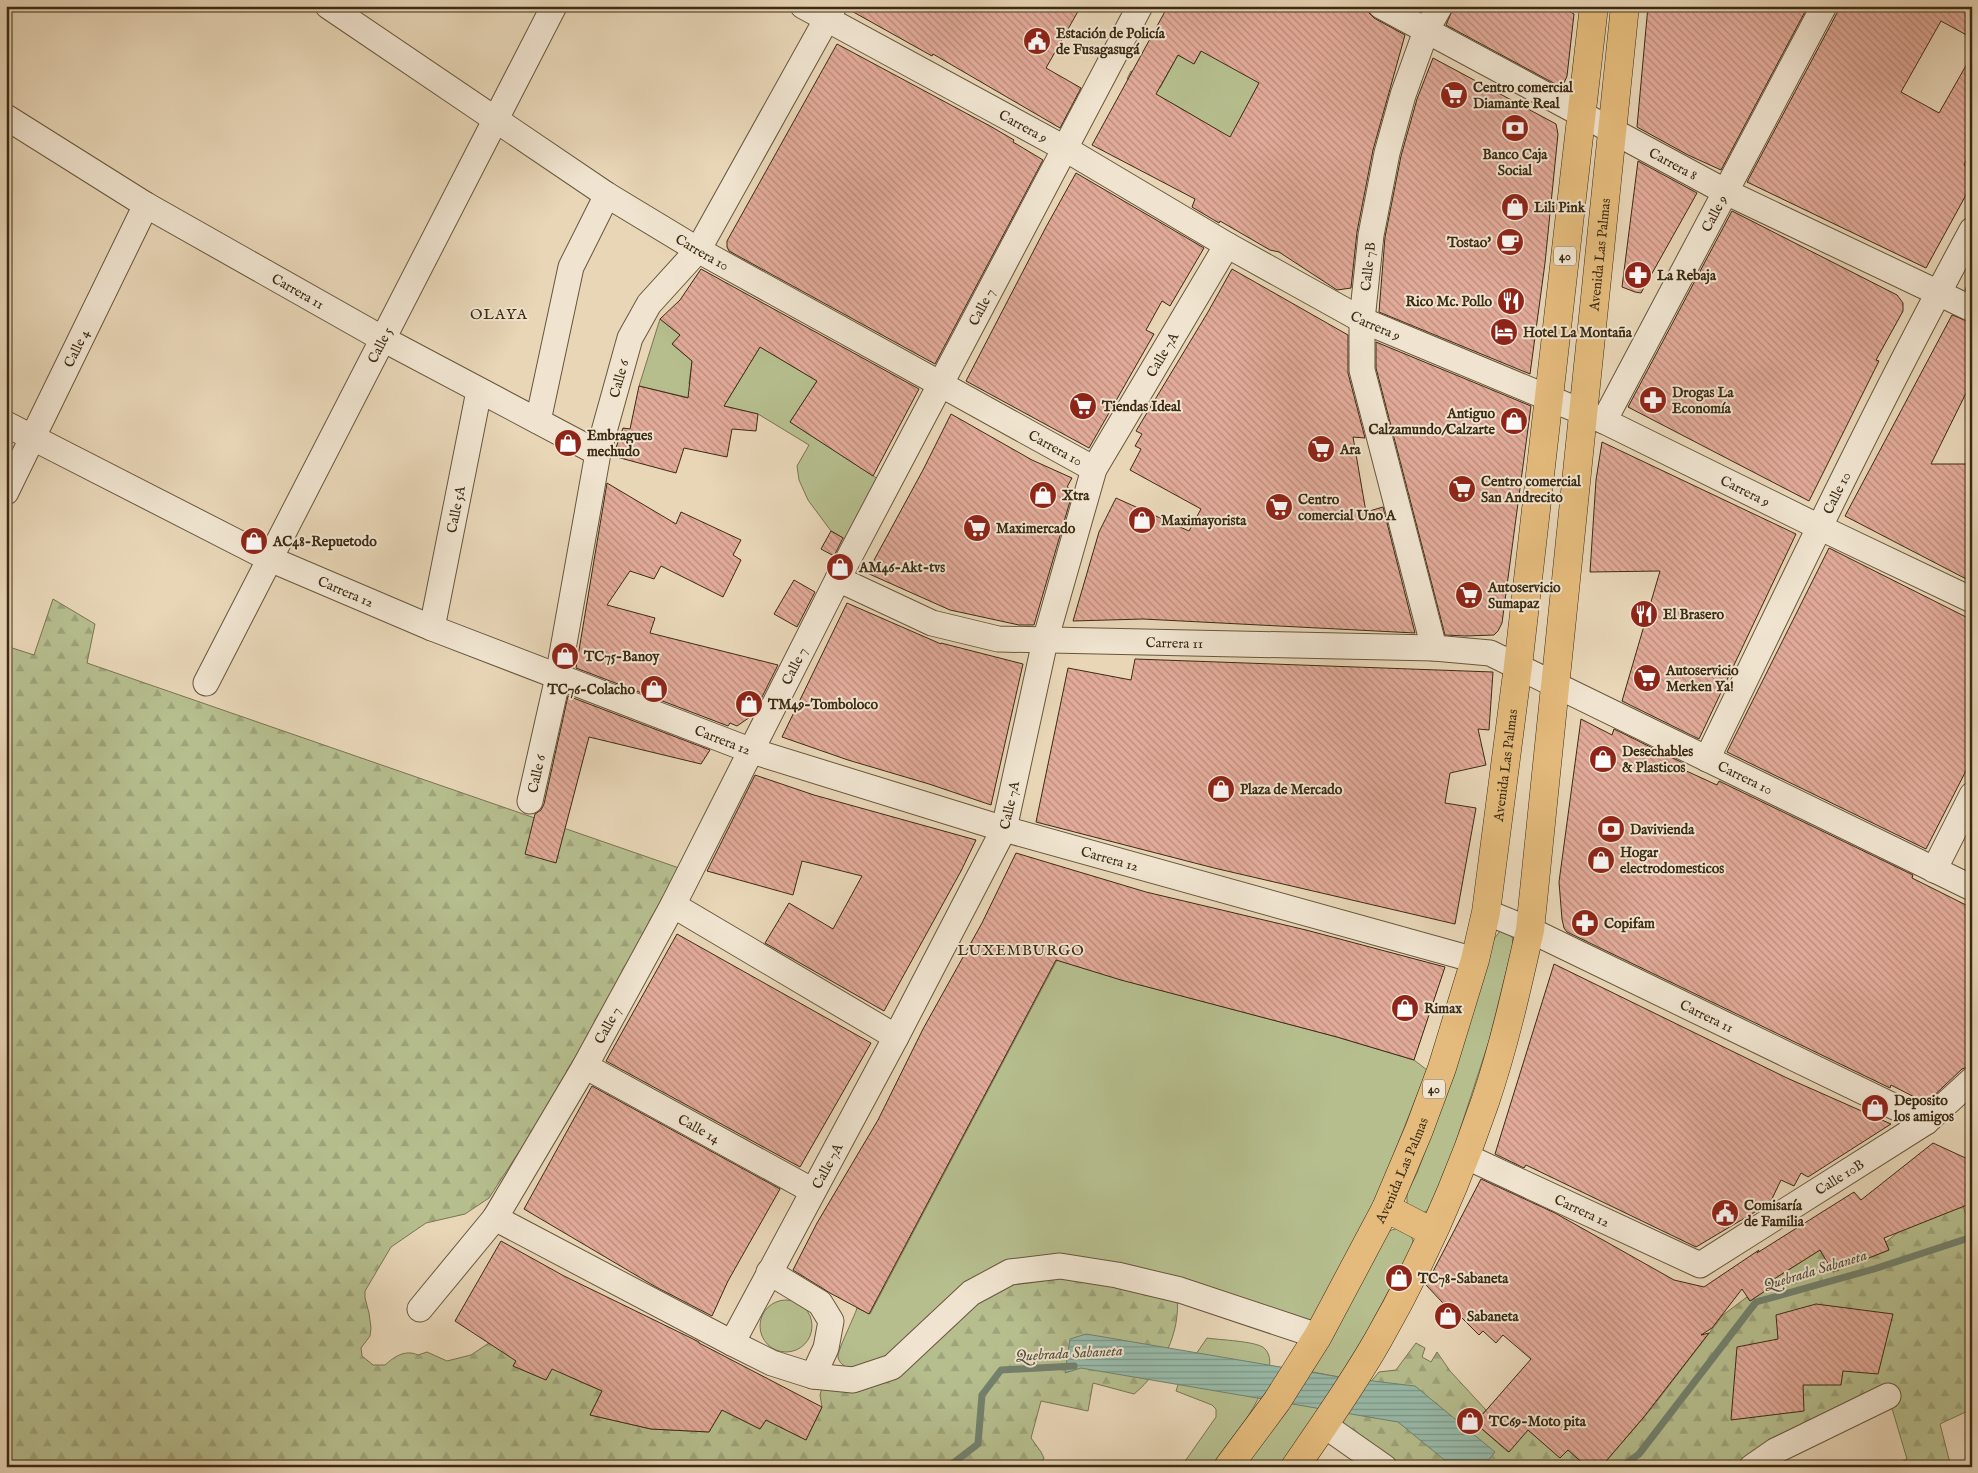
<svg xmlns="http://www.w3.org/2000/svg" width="1978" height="1473" font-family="'IM FELL English',serif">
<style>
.grass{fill:#b6be8e;stroke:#797450}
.forest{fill:url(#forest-firs);stroke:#797450}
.water{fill:url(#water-rules);stroke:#73816d}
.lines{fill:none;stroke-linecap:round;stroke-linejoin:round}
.stream{stroke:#73816d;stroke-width:7}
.building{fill:url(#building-back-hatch);stroke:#3c2b13;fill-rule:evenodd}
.street-casing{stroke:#67563c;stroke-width:27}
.primary-casing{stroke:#3c2b13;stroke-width:29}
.street{stroke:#f0e4d0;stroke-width:25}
.primary{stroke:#e4bb7c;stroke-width:28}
.labels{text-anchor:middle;stroke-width:4;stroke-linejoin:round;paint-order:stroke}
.shield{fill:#f0e4d0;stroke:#72624c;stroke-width:1}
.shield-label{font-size:12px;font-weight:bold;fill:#3c2b13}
.poi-label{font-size:14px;font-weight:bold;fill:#3c2b13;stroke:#f0e4d0;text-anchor:start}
.street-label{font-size:14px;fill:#3c2b13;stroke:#f0e4d0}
.neighbourhood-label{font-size:15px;letter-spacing:1px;fill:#3c2b13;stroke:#f0e4d0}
.water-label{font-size:15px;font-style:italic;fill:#534f38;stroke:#f0e4d0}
</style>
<defs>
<pattern id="forest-firs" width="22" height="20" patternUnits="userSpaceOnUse" patternTransform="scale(1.25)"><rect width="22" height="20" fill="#b6be8e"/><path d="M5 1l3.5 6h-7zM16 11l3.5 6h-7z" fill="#9da37a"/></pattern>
<pattern id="water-rules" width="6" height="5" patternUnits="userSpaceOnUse" patternTransform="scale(1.25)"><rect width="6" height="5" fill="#98baa9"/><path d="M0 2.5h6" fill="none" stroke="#7d9788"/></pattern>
<pattern id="building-back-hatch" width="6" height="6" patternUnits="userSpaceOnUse" patternTransform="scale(1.25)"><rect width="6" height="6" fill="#e2aa99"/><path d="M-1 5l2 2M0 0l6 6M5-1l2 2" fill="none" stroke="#b88b7c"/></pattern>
</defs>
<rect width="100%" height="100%" fill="#e8d6b7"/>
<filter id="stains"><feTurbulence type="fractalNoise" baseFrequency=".004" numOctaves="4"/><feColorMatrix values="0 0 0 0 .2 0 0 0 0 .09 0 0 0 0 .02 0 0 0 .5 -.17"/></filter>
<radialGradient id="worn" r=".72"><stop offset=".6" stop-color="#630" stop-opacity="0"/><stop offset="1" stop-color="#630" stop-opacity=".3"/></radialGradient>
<path class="grass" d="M1211,34l53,40 -34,64 -53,-32 -50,-27 4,-8 29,17 18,-33 16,9z
M660,319l20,16 -8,9 20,17 -3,23 38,17 33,-54 57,34 -27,41 88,57 -31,61 -16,-9 -23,-31 -9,-20 -2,-14 12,-21 -51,-31 -119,-28z
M1500,931l12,4 1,9 -24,97 -36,110 -23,55 -3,5 -5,2 -15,-5v-15l10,-20 38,-101 39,-133z
M1057,960l65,20 215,57 77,23 13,10 -53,134 -65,120 -132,-43 -328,88c-5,-3 -10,-6 -11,-12 -1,-6 16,-39 19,-49l13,6z
M1398,1228l13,7 2,6 -2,8 -45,84 -27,44 -27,-5 77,-141z
M760 1326a26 26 0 1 1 52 0a26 26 0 1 1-52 0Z
M1207,1338c12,2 49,3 57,10 25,22 -38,100 -52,119h-31l35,-50v-8l-4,-4 -36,-14 5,-15z
M1291,1403l28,5 -40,59h-35z"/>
<path class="forest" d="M53,599l42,25 -8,39 595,206 -106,195 -87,134 -24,16 -39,9 -35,24 -26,44v7l4,15 2,15 -1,8 -9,12 1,8 11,9h12c9,-8 20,-16 33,-10l9,-3 20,9 24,-6 18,-12 52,-26 -28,49 33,14 8,-16 16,13 32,14 -12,24 61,14 58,3 13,-22 38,19 6,-9 40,20 16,-33 -2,-12 2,-7 33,2 120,-90 41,-20 42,-6 119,22c4,36 -15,75 -43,98l-41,-11 -5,28 -47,-10 -10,37 10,14 3,6 -5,9h-1033v-821l28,9z
M1963,1206l4,11 5,-2v194l-32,15 11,43h-61l17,-8 -16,-54 -119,39 -35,23h-136l50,-58 72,-94 24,-18 3,4 26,-18 -2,-4 46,-29 13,22 56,-22 -3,-8 20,-16 2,2z
M1416,1343l9,5 -3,9 9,5 6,-10 13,19 36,39 -11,13 33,29 20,-22 32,28 8,-8 19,17h-188l-60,-42 17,-26 23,-27 17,-2z"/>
<path class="water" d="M1086,1334l253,43 76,9 80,66 -12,15h-30l-55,-45 -317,-54 -16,5 5,-34z"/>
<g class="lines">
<path class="stream" d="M948,1467l30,-23 4,-49 19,-25 73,-4
M1621,1467l18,-13 117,-152 118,-33 98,-32"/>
</g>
<path class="building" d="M848,6h233l-35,62 35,20 -21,40 -127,-74 -1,2 -84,-47z
M1168,6h199l2,7 5,5 31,17 -32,115 -16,82 -6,56 -14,2 -58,-38 -9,-2 -50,-29 -1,2 -27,-16 3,-8 -103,-54zM1201,51l58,32 -29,54 -74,-43 22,-39 16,9z
M1454,6h106l14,8 -7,62 -3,7 -5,3 -113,-61z
M1648,6h160l-87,164 -33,-15 -51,-28z
M1838,6h134v32l-31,-17 -40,71 38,21 33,-58v93l-8,17 8,4v15l-46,84 -179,-86 90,-169z
M837,44l153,82 24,14 -1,2 30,18 -108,204 -206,-113 -2,-4v-6z
M1433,58l123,66 2,10 -13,129 -15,111 -151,-62 6,-75 16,-81 16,-57z
M1638,161l59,32 -56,100 -6,-1 -13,-5z
M1076,173l128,75 -34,58 -8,-5 -16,29 8,4 -65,114 -123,-67 80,-154z
M1732,211l165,84 6,8v8l-27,49 3,1 -70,140 -181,-94z
M701,269l218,120 -46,87 -83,-54 27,-41 -57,-34 -36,59 34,8 -2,17 -24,-2 -5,28 -43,-9 -8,25 -63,-17 10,-28 7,1 9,-43 49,12 4,-37 -20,-17 8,-9 -20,-16 20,-19z
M1232,269l116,66v38l17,65 -12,-1 13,75 17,-5 32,126 -272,-14 -70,2 26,-89 17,-34 73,33 12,-22 -71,-39 11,-21 -6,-3 7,-12 -6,-3 72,-119z
M1972,275v18l-7,-3z
M1952,315l20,8v58l-41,83h41v118l-127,-66z
M1376,342l155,64 -29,217 -4,8 -4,4 -28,1 -21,-1 -69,-267z
M951,414l81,46 40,18 -5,9 6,4 -39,134h-15l-69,-15 -83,-37 56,-103z
M1602,442l194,92 -97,205 -77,-38 38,-130 -70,1 6,-92z
M607,483l69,41 5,-12 60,28 -8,15 8,5 -18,37 -62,-31 -7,13 -24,-8 -23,34 48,13 -5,15 128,32 -25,50 -16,11 -7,-3 -2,3 -152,-58z
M831,531l12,7 -9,18 -13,-7z
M1829,548l143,72v139l-46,90 -199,-97z
M794,580l21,12 -18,35 -23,-13z
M847,603l94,41v-1l82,21 -32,141 -62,-21 -81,-24 -66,-23z
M1135,659l358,13 -4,58 -11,-1 8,36 -36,8 -5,30 31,5 -21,116 -241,-56 -178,-46 32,-154 63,12z
M568,696l142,54 -9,14 -112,-27 -33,126 -31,-9 10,-40 6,-4 3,-6z
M1581,719l31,16 2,-6 71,35 -3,5 35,16 2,-4 194,94 -1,3 60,30v157l-10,4 -36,34 -35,-18 -1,3 -323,-156 -3,-4 -2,-9 -3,-37z
M755,775l59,20 162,45 -15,31 -77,140 -119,-68 24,-40 44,26 29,-53 -60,-15 -9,34 -86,-24z
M1016,853l130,39 160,38 139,37 -31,93 -77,-23 -216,-57 -65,-20 -187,354 -39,-21 -37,-23 24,-47 61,-103 45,-91 59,-106z
M677,934l194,109 -71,124 -194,-106z
M1554,964l233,114 104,46 -83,53 -7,-4 -7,13 -13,-6 -11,23 -74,44 -170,-82 -2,3 -29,-14z
M592,1086l188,103 -52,92 -16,35 -56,-29 -132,-78z
M1933,1143l39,18v42l-88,35 5,12 -56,22 -13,-22 -46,29 3,4 -27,18 -8,-12 -30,39 -11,7 8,-2 -66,85 -42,49h-14l-19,-17 -8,8 -32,-28 -19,22 -34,-29 56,-64 -28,-24 -7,8 -13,-12 -4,4 -20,-20 -2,3 -31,-33 55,-106 74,34 119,67 30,7 55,-37 -2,3 97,-61 7,8z
M501,1241l63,35 125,61 10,5v1l123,64 -16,33 -40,-20 -6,9 -38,-19 -13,22 -58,-3 -61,-14 12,-24 -50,-22 -6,11 -33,-14 3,-5 -61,-40z
M1816,1304l77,10 -15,60 -35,-3 -2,14h-38l1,26 -73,9 6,-73 41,-8 -2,-24z"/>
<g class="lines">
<g class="street-casing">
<g id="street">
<path id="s1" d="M328,6l279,189 91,55 396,219"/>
<path id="s2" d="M803,6l261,142 163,97 135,75 242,101 215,106 153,73"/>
<path id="s3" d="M1381,6l345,186 246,117"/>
<path id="s4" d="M6,117l140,88 237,134 215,114"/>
<path d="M538,421l33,-154 36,-72"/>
<path id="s5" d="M1604,421l220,-415"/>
<path id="s6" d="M6,424l264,135 162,69 320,123 252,78 471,131"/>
<path id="s7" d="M6,492l140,-287"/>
<path id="s8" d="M838,579l94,44 66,16 436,9 56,5 482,235"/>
<path id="s9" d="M432,628l47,-237"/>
<path id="s10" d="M1434,648l-72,-278v-50l9,-85 16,-82 16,-58 23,-64 14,-25"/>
<path id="s11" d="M206,683l348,-677"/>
<path id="s12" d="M1707,759c86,-178 171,-356 265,-529"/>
<path id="s13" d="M530,801l28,-124 40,-224 32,-115 19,-34 49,-54 136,-244"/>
<path d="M1934,870l38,-75"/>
<path d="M673,905l223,132"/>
<path id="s14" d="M1486,912l44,18 396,192"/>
<path id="s15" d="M585,1066l228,125"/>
<path id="s16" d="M1465,1156l235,109 226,-143 46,-42"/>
<path d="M495,1218l237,125 40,20 41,13 40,4 39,-13 79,-74 39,-21 50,-6 57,9 63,15 138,46"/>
<path d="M769,1272l51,31 11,18 -5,27 -13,28"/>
<path id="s17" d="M420,1309l75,-91 90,-152 88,-161 170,-336 297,-563"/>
<path id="s18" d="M732,1343l164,-306 108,-208 41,-188 49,-172 133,-224"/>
<path d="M1324,1425l60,42"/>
<path d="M1752,1467l23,-16 113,-55"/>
</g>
</g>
<g class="primary-casing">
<g id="primary">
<path d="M1386,1208l46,24"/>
<path id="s19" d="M1228,1467l49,-66 41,-65 68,-128 33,-78 23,-62 33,-108 11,-48 32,-246 76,-660"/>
<path id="s20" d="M1295,1467c29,-42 58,-83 83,-127 43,-75 79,-156 107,-238 19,-56 32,-114 45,-172l95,-924"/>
</g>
</g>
<use href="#street" class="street"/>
<use href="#primary" class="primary"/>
</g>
<defs>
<g id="civic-disc" transform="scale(1.4375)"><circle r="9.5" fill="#8f2418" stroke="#f0e4d0"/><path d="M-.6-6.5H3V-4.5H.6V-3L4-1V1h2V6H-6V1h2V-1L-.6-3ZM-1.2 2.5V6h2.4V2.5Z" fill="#fff"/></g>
<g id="supermarket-disc" transform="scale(1.4375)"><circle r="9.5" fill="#8f2418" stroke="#f0e4d0"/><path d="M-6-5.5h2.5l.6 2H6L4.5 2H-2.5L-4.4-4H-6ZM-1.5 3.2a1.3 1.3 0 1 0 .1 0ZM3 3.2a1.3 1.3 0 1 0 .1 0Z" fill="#fff"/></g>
<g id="bank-disc" transform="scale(1.4375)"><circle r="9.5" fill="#8f2418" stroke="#f0e4d0"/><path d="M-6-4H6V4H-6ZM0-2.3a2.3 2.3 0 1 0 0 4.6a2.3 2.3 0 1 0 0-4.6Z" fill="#fff"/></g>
<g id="shop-disc" transform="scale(1.4375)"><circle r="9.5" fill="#8f2418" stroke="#f0e4d0"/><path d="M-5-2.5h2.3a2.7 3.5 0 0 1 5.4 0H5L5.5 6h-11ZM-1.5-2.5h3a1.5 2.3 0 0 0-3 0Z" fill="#fff"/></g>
<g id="cafe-disc" transform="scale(1.4375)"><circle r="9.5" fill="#8f2418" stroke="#f0e4d0"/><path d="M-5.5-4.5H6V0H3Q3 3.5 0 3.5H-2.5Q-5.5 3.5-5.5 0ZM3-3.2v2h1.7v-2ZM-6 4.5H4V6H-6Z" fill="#fff"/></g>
<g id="pharmacy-disc" transform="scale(1.4375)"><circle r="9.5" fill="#8f2418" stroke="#f0e4d0"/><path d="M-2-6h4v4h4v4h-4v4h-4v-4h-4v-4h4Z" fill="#fff"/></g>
<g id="restaurant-disc" transform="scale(1.4375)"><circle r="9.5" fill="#8f2418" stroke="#f0e4d0"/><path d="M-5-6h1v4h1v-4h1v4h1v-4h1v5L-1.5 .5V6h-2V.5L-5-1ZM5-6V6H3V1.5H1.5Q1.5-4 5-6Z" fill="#fff"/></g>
<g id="hotel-disc" transform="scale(1.4375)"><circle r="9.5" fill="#8f2418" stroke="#f0e4d0"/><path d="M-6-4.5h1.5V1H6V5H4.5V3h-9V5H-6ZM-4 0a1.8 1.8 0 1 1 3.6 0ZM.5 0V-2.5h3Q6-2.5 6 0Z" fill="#fff"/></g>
</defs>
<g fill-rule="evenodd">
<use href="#civic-disc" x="1037" y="41"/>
<use href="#supermarket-disc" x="1454" y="95"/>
<use href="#bank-disc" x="1515" y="128"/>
<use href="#shop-disc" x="1515" y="207"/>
<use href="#cafe-disc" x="1510" y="242"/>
<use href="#pharmacy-disc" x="1638" y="275"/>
<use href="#restaurant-disc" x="1511" y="301"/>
<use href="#hotel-disc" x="1504" y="332"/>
<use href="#pharmacy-disc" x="1653" y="400"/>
<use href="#supermarket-disc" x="1083" y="406"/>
<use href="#shop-disc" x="1514" y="421"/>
<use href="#shop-disc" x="568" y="443"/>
<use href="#supermarket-disc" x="1321" y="449"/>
<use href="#supermarket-disc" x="1462" y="489"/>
<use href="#shop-disc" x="1043" y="495"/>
<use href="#supermarket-disc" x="1279" y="507"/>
<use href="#shop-disc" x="1142" y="520"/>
<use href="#supermarket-disc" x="977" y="528"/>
<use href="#shop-disc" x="254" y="541"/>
<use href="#shop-disc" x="840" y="567"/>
<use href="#supermarket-disc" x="1469" y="595"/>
<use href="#restaurant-disc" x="1644" y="614"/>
<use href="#shop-disc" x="565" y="656"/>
<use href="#supermarket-disc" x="1647" y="678"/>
<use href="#shop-disc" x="654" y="689"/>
<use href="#shop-disc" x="749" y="704"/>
<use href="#shop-disc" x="1603" y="759"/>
<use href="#shop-disc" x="1221" y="789"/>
<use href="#bank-disc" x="1611" y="829"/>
<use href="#shop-disc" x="1601" y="860"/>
<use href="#pharmacy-disc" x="1585" y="923"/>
<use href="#shop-disc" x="1405" y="1008"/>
<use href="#shop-disc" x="1875" y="1108"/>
<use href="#civic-disc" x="1725" y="1213"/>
<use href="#shop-disc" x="1399" y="1278"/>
<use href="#shop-disc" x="1448" y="1316"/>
<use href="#shop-disc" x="1470" y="1421"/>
</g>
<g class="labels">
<g class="shield">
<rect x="1554" y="246.5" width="22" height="19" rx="4"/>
<rect x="1423" y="1079.5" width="22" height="19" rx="4"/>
</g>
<g class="shield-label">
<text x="1565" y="260">40</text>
<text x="1434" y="1093">40</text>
</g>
<g class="poi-label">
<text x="1056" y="38">Estación de Policía<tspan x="1056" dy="16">de Fusagasugá</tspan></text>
<text x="1473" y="92">Centro comercial<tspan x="1473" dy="16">Diamante Real</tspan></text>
<text x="1515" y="159" text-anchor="middle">Banco Caja<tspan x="1515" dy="16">Social</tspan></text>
<text x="1534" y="212">Lili Pink</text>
<text x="1491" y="247" text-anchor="end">Tostao'</text>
<text x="1657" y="280">La Rebaja</text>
<text x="1492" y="306" text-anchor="end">Rico Mc. Pollo</text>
<text x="1523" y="337">Hotel La Montaña</text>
<text x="1672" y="397">Drogas La<tspan x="1672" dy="16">Economía</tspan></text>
<text x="1102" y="411">Tiendas Ideal</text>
<text x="1495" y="418" text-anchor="end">Antiguo<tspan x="1495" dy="16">Calzamundo/Calzarte</tspan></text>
<text x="587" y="440">Embragues<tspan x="587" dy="16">mechudo</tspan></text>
<text x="1340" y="454">Ara</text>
<text x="1481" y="486">Centro comercial<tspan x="1481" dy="16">San Andrecito</tspan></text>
<text x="1062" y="500">Xtra</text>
<text x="1298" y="504">Centro<tspan x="1298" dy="16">comercial Uno A</tspan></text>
<text x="1161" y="525">Maximayorista</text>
<text x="996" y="533">Maximercado</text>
<text x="273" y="546">AC48-Repuetodo</text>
<text x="859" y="572">AM46-Akt-tvs</text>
<text x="1488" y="592">Autoservicio<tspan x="1488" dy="16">Sumapaz</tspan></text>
<text x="1663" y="619">El Brasero</text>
<text x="584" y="661">TC75-Banoy</text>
<text x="1666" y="675">Autoservicio<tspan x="1666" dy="16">Merken Ya!</tspan></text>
<text x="635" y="694" text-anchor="end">TC76-Colacho</text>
<text x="768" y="709">TM49-Tomboloco</text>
<text x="1622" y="756">Desechables<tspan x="1622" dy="16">&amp; Plasticos</tspan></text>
<text x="1240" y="794">Plaza de Mercado</text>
<text x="1630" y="834">Davivienda</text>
<text x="1620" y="857">Hogar<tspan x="1620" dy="16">electrodomesticos</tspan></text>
<text x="1604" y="928">Copifam</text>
<text x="1424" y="1013">Rimax</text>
<text x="1894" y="1105">Deposito<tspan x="1894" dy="16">los amigos</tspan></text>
<text x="1744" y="1210">Comisaría<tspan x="1744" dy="16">de Familia</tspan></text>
<text x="1418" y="1283">TC78-Sabaneta</text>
<text x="1467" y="1321">Sabaneta</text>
<text x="1489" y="1426">TC69-Moto pita</text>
</g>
<g class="street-label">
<text dy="5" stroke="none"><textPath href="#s2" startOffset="251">Carrera 9</textPath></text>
<text dy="5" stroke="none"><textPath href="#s3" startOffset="332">Carrera 8</textPath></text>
<text dy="5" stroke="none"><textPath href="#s5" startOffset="235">Calle 9</textPath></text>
<text dy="5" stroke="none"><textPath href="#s1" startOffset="448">Carrera 10</textPath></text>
<text dy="5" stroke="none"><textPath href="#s20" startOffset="1270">Avenida Las Palmas</textPath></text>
<text dy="5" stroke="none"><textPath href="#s10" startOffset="391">Calle 7B</textPath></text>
<text dy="5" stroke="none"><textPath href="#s4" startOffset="340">Carrera 11</textPath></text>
<text dy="5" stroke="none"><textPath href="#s17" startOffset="1151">Calle 7</textPath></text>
<text dy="5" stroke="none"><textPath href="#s2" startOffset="656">Carrera 9</textPath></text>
<text dy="5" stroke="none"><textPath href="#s11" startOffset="380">Calle 5</textPath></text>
<text dy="5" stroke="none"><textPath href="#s7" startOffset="160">Calle 4</textPath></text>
<text dy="5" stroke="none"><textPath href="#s18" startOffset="1086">Calle 7A</textPath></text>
<text dy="5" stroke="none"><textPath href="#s13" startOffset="432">Calle 6</textPath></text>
<text dy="5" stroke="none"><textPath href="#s1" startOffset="852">Carrera 10</textPath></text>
<text dy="5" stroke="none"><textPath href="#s2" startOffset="1061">Carrera 9</textPath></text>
<text dy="5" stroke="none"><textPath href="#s12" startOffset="296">Calle 10</textPath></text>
<text dy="5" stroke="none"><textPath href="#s9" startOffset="121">Calle 5A</textPath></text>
<text dy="5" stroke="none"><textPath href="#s6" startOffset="379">Carrera 12</textPath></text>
<text dy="5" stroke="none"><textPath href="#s8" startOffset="348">Carrera 11</textPath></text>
<text dy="5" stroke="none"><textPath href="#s17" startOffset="746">Calle 7</textPath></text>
<text dy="5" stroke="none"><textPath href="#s6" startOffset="784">Carrera 12</textPath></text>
<text dy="5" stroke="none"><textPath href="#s19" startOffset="765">Avenida Las Palmas</textPath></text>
<text dy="5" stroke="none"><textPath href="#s13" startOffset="28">Calle 6</textPath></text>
<text dy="5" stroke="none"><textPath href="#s8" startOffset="948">Carrera 10</textPath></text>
<text dy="5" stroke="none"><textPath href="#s18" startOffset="606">Calle 7A</textPath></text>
<text dy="5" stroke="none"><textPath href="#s6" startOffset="1189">Carrera 12</textPath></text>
<text dy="5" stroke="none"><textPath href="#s14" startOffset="244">Carrera 11</textPath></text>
<text dy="5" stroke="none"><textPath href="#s17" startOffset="341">Calle 7</textPath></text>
<text dy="5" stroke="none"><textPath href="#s15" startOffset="130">Calle 14</textPath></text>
<text dy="5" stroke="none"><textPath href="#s18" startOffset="201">Calle 7A</textPath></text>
<text dy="5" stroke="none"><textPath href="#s19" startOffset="345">Avenida Las Palmas</textPath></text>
<text dy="5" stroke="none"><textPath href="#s16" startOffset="424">Calle 10B</textPath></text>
<text dy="5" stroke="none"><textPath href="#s16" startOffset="129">Carrera 12</textPath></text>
</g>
<g class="neighbourhood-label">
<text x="499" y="319">OLAYA</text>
<text x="1021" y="955">LUXEMBURGO</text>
</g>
<g class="water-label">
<text transform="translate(1815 1270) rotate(-17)" y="5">Quebrada Sabaneta</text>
<text transform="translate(1069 1353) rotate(-3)" y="5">Quebrada Sabaneta</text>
</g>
</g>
<rect width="1978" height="1473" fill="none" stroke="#e8d6b7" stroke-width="25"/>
<rect x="8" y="8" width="1963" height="1458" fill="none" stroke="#3c2b13" stroke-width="2.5"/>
<rect x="12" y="12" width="1953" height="1448" fill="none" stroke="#3c2b13"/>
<rect width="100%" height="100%" filter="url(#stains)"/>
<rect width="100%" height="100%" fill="url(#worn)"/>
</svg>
